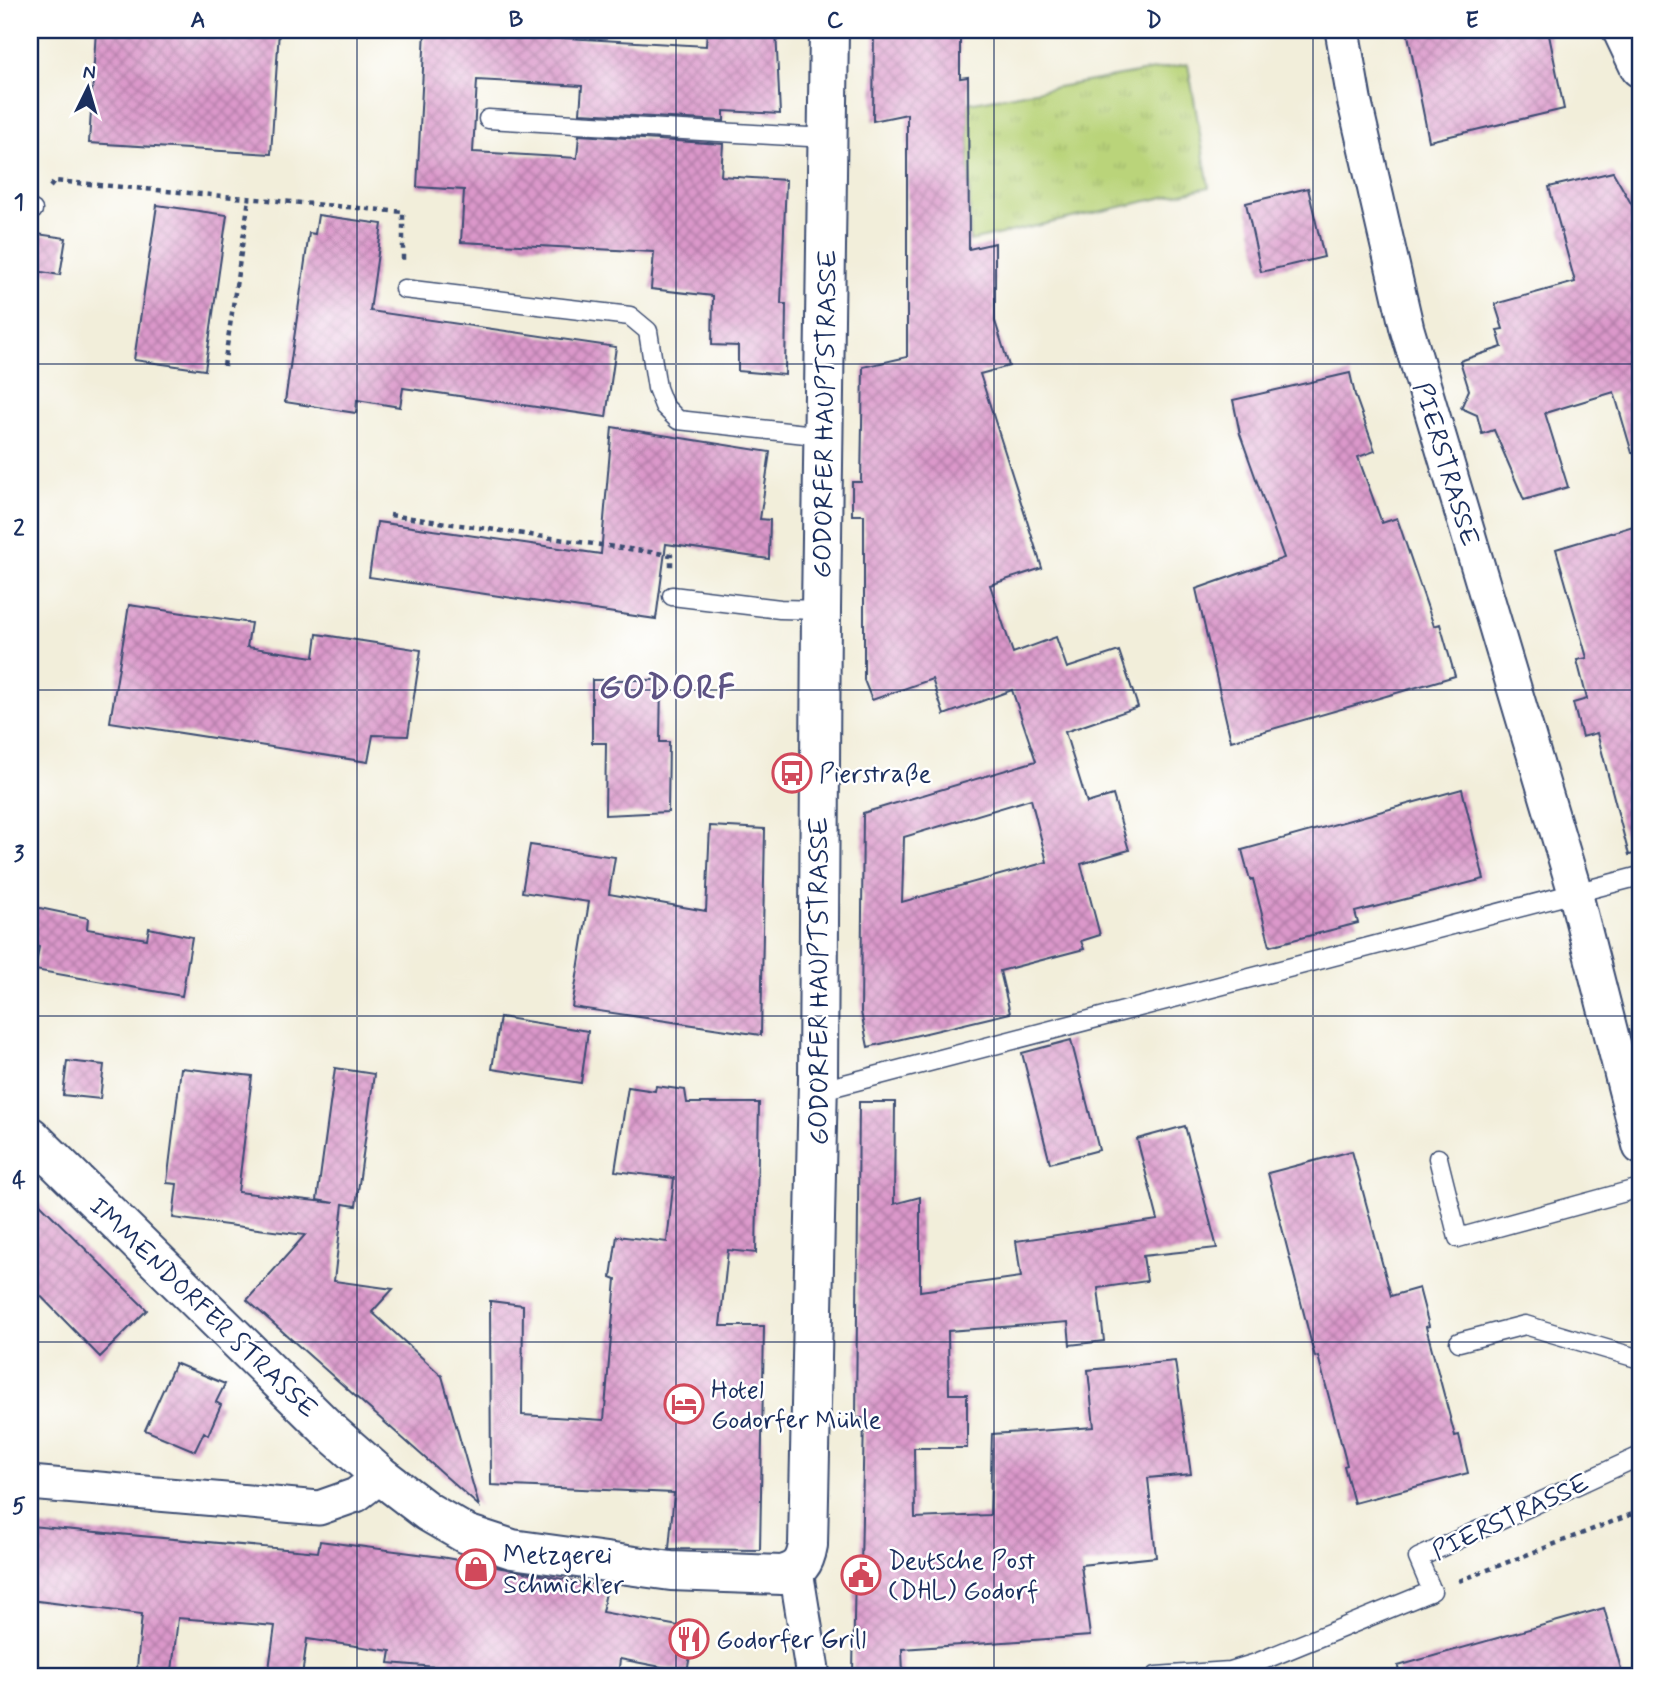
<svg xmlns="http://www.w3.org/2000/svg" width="1670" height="1706" font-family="Mynerve,sans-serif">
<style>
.grass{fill:url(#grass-tufts);stroke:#6a826c;stroke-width:2}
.building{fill:url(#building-cross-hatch);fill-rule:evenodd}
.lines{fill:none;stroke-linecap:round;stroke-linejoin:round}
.service-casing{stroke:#3b4c71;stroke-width:21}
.minor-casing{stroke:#3b4c71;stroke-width:37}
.tertiary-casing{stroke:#3b4c71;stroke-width:42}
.secondary-casing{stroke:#3b4c71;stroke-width:42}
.path{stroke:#3b4c71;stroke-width:4.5;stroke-dasharray:5 5;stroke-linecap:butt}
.service{stroke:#fff;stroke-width:18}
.minor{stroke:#fff;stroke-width:33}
.tertiary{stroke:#fff;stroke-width:38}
.secondary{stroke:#fff;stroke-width:38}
.grid{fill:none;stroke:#1b2f5e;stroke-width:2;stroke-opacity:0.55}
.labels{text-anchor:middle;stroke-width:5;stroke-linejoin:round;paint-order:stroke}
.street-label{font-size:26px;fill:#1b2f5e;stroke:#fff}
.poi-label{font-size:26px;fill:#1b2f5e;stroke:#fff;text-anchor:start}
.district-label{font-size:33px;font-weight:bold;letter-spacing:2px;fill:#5e5484;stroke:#fff}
.neatline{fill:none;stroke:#1b2f5e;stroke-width:2.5}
.grid-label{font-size:23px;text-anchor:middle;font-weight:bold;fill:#1b2f5e}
</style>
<defs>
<pattern id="grass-tufts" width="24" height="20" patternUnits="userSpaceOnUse" patternTransform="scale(1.75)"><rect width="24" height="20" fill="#bad47a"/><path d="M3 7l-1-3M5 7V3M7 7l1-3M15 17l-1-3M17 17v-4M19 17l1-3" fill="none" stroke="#9fb66c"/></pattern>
<pattern id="building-cross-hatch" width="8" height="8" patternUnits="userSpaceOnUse" patternTransform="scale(1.75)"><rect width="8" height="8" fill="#db98ca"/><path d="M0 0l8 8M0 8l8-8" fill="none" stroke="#b17ca7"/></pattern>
</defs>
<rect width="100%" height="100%" fill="#fff"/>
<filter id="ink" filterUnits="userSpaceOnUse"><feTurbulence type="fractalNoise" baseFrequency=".0143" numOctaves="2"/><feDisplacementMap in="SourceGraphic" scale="14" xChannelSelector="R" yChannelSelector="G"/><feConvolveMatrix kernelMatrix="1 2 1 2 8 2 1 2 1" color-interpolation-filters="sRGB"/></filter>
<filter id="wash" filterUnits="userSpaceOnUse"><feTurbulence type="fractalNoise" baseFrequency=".00686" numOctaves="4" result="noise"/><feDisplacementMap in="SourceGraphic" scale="28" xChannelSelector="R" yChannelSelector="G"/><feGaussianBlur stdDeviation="1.57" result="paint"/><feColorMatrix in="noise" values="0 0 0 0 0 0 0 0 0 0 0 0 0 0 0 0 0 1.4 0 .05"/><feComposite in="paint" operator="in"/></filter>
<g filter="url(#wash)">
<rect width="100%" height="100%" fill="#f2eeda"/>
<path class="grass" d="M1188,64l21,123 -239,54 -2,-138z"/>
<g id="blocks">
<path class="building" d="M96,30h183l-8,124 -182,-11z
M425,30h55l-1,3 227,13 1,-16h69l4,84 -56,-3v10l-144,-8 2,-27 -105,-6 -4,72 104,6 2,-23 144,9 -2,32 65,4 -5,124h5l-1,71 -47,-4v-25l-26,-1 1,-49 -62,-7 3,-37 -193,-10 3,-52 -47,-3z
M874,30h86v48l8,-1 1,172 26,-6v78l14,45 -29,8 62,194 -52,17 23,68 43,-16 11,31 52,-17 19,56 -73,25 22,71 26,-8 16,55 -48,14 19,71 -19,6 3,8 -84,22 10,42 -142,34 -7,-35 2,-199 173,-52 -24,-71 -68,25 -12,-36 -60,21 -8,-20v-165h-12v-33h9l2,-115 44,-10v-243l-34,7zM1031,799l16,63 -145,40 2,-65z
M1407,30h141l16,79 -135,32z
M1613,172l27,47v233l-8,1 -18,-61 -69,21 23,74 -44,13 -30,-70 -12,4 -5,-19 -16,-7 8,-18 -9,-29 42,-14 -5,-17 6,-1 -8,-25 80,-22 -26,-95z
M1308,188l16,69 -63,15 -15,-69z
M157,205l70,10 -22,155 -71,-10z
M318,215l64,9 -12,87 246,36 -10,70 -203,-29 -3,19 -43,-7 -1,13 -71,-11 24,-169 6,1z
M30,233l36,5 -6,37 -30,-5z
M1350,373l5,22 20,56 -17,6 24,66 15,-5 37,108 6,-2 15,52 -224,65 -35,-152 88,-31 -44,-124 -7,-34z
M612,427l158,25 -10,67 10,1 -1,39 -103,-15 -10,75 -287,-42 8,-55 224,32z
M1640,524v329l-11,2 -32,-122 -15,4 -9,-34 14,-4 -10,-39 10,-2 -31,-109z
M129,605l122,18 -4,24 67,10 3,-23 104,16 -13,86 -35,-1 -5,27 -258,-40z
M592,680h69l-1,62h9l-1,70 -63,3 1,-72h-14z
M1462,789l22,90 -129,33 3,11 -88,23 -17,-67 -3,1 -8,-30z
M710,826l55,3 -4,206 -189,-28 17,-105 -67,-10 8,-47 85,12 -6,37 97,17z
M30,906l58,12 -1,11 60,10 2,-11 43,9 -10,59 -147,-26 4,-23 -9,-2z
M500,1017l88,14 -7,52 -89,-14z
M1071,1040l28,110 -49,13 -28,-110z
M67,1061l37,4 -4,34 -37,-4z
M181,1068l71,8 -14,116 96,11 -17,-3 18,-132 39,6 -18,132 -13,-2 -9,77 59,8 -21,23 70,64 37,130 -232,-206 58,-65 -132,-17 4,-34 -10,-1z
M656,1086l29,4 2,13h72l-3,150 -28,-3 -8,76h44l-4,224 -91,-1 5,-56 -183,-8 -1,-184 33,4 -1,110 82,5 12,-141 -5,-2 6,-41 50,6 7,-64 -59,-7 13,-84 27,4z
M859,1102h36l-1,102 26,-7v94l101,-14 -5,-36 142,-21 -21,-81 48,-13 32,122 -74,8 4,25 -49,7 6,53 -34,4 -2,-23 -120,9 1,63h18v54h-53l1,70 75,-3 2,-81 102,-7 -6,-57 87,-9 16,113 -43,4 8,79 -75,8 9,71 -188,13 1,25 -50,-1 2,-106h6l3,-149h-8z
M1352,1151l39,145 28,-8 10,38 -3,1 29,109 4,-1 9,38 -114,30 -10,-37 3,-1 -29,-109 -3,1 -47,-184z
M30,1194l117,116 -47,47 -70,-72z
M175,1363l50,21 -9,18 5,3 -13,30 -4,-3 -9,19 -50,-21z
M30,1526l288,26 2,-11 121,16 166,30 -5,25 93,17 -8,43 -67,-13 -2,17h-160l1,-7 -70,-6 2,-12 -84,-12 -5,37h-34l7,-50 -97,-8 -6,53 -35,-3 5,-54 -112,-14z
M1604,1608l19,68h-224l-1,-10z"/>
</g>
</g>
<g filter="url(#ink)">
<use href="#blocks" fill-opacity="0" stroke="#3b4c71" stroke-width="2"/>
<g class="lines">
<g class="service-casing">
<path id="service" d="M488,119l339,19
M30,210h3
M404,289l226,27 18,15 9,57 7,18 14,14 146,16
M672,596l108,13 41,1
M818,1091l822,-215
M1438,1158l20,80 182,-50
M1459,1342l66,-17 115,34
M1156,1676l74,-5 26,-8 176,-72 -14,-33 222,-102"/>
</g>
<g class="minor-casing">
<path id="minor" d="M1342,30l12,69 53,230 168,563 65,255
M30,1483l289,25 37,-13 25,-19
M796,1571l17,105"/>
</g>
<g class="tertiary-casing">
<path id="tertiary" d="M30,1136l303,298 48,42 47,36 38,22 46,15 159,22 111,4c18,-5 23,-12 26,-30l10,-466 3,-469 8,-580"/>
</g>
<g class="secondary-casing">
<path id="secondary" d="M1622,30l18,38"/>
</g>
<path class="path" d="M50,187l5,-6 348,31v48
M224,366l25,-167
M390,515l281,40v13
M1459,1581l181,-70"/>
<use href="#service" class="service"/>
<use href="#minor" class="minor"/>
<use href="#tertiary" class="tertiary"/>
<use href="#secondary" class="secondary"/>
</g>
</g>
<path class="grid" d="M357,30v1646M676,30v1646M994,30v1646M1313,30v1646M30,364h1610M30,690h1610M30,1016h1610M30,1342h1610"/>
<defs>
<g id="bus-ring" transform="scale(2.0125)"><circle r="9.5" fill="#fff" stroke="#d1495b" stroke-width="1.5"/><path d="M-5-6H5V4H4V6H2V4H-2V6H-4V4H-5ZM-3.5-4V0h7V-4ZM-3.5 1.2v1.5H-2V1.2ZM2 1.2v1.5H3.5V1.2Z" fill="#d1495b"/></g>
<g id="hotel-ring" transform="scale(2.0125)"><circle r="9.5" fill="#fff" stroke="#d1495b" stroke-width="1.5"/><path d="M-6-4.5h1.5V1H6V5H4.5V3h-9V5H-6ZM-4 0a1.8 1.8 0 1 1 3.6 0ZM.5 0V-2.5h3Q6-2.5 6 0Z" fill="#d1495b"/></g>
<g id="shop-ring" transform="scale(2.0125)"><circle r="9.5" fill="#fff" stroke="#d1495b" stroke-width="1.5"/><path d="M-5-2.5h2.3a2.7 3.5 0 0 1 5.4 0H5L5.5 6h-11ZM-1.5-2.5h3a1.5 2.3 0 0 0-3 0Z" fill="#d1495b"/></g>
<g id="civic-ring" transform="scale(2.0125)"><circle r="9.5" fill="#fff" stroke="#d1495b" stroke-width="1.5"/><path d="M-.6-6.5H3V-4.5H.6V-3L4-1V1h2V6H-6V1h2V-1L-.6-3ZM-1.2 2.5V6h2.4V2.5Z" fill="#d1495b"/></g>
<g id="restaurant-ring" transform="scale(2.0125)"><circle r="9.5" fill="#fff" stroke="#d1495b" stroke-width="1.5"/><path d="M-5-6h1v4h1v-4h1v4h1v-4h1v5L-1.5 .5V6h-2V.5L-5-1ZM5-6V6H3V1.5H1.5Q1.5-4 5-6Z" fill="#d1495b"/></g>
</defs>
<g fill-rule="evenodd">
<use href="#bus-ring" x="792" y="773"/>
<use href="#hotel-ring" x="684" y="1404"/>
<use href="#shop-ring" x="476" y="1569"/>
<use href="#civic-ring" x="861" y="1575"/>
<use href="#restaurant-ring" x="689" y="1639"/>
</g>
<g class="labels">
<g class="street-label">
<text transform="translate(824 414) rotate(-89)" y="9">GODORFER HAUPTSTRASSE</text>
<text transform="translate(1447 464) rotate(73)" y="9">PIERSTRASSE</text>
<text transform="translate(818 981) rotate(-90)" y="9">GODORFER HAUPTSTRASSE</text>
<text transform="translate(204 1307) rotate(44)" y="9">IMMENDORFER STRASSE</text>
<text transform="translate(1510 1516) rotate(-25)" y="9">PIERSTRASSE</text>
</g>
<g class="poi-label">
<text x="819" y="782">Pierstraße</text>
<text x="711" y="1398">Hotel<tspan x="711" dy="30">Godorfer Mühle</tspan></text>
<text x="503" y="1563">Metzgerei<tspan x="503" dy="30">Schmickler</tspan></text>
<text x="888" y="1569">Deutsche Post<tspan x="888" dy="30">(DHL) Godorf</tspan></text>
<text x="716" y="1648">Godorfer Grill</text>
</g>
<g class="district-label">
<text x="668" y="698">GODORF</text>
</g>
</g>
<rect width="1670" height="1706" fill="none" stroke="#fff" stroke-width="77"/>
<g transform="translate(88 88) rotate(5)" stroke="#ffffff" stroke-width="5" paint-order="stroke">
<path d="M0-5L12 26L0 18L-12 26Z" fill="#1b2f5e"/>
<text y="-10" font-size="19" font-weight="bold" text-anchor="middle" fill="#1b2f5e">N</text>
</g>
<rect x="38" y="38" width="1594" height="1630" class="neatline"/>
<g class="grid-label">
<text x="198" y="27">A</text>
<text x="516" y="27">B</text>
<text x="835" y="27">C</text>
<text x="1154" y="27">D</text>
<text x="1472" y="27">E</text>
<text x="19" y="209">1</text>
<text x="19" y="535">2</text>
<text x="19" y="861">3</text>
<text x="19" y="1187">4</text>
<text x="19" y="1513">5</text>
</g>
</svg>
